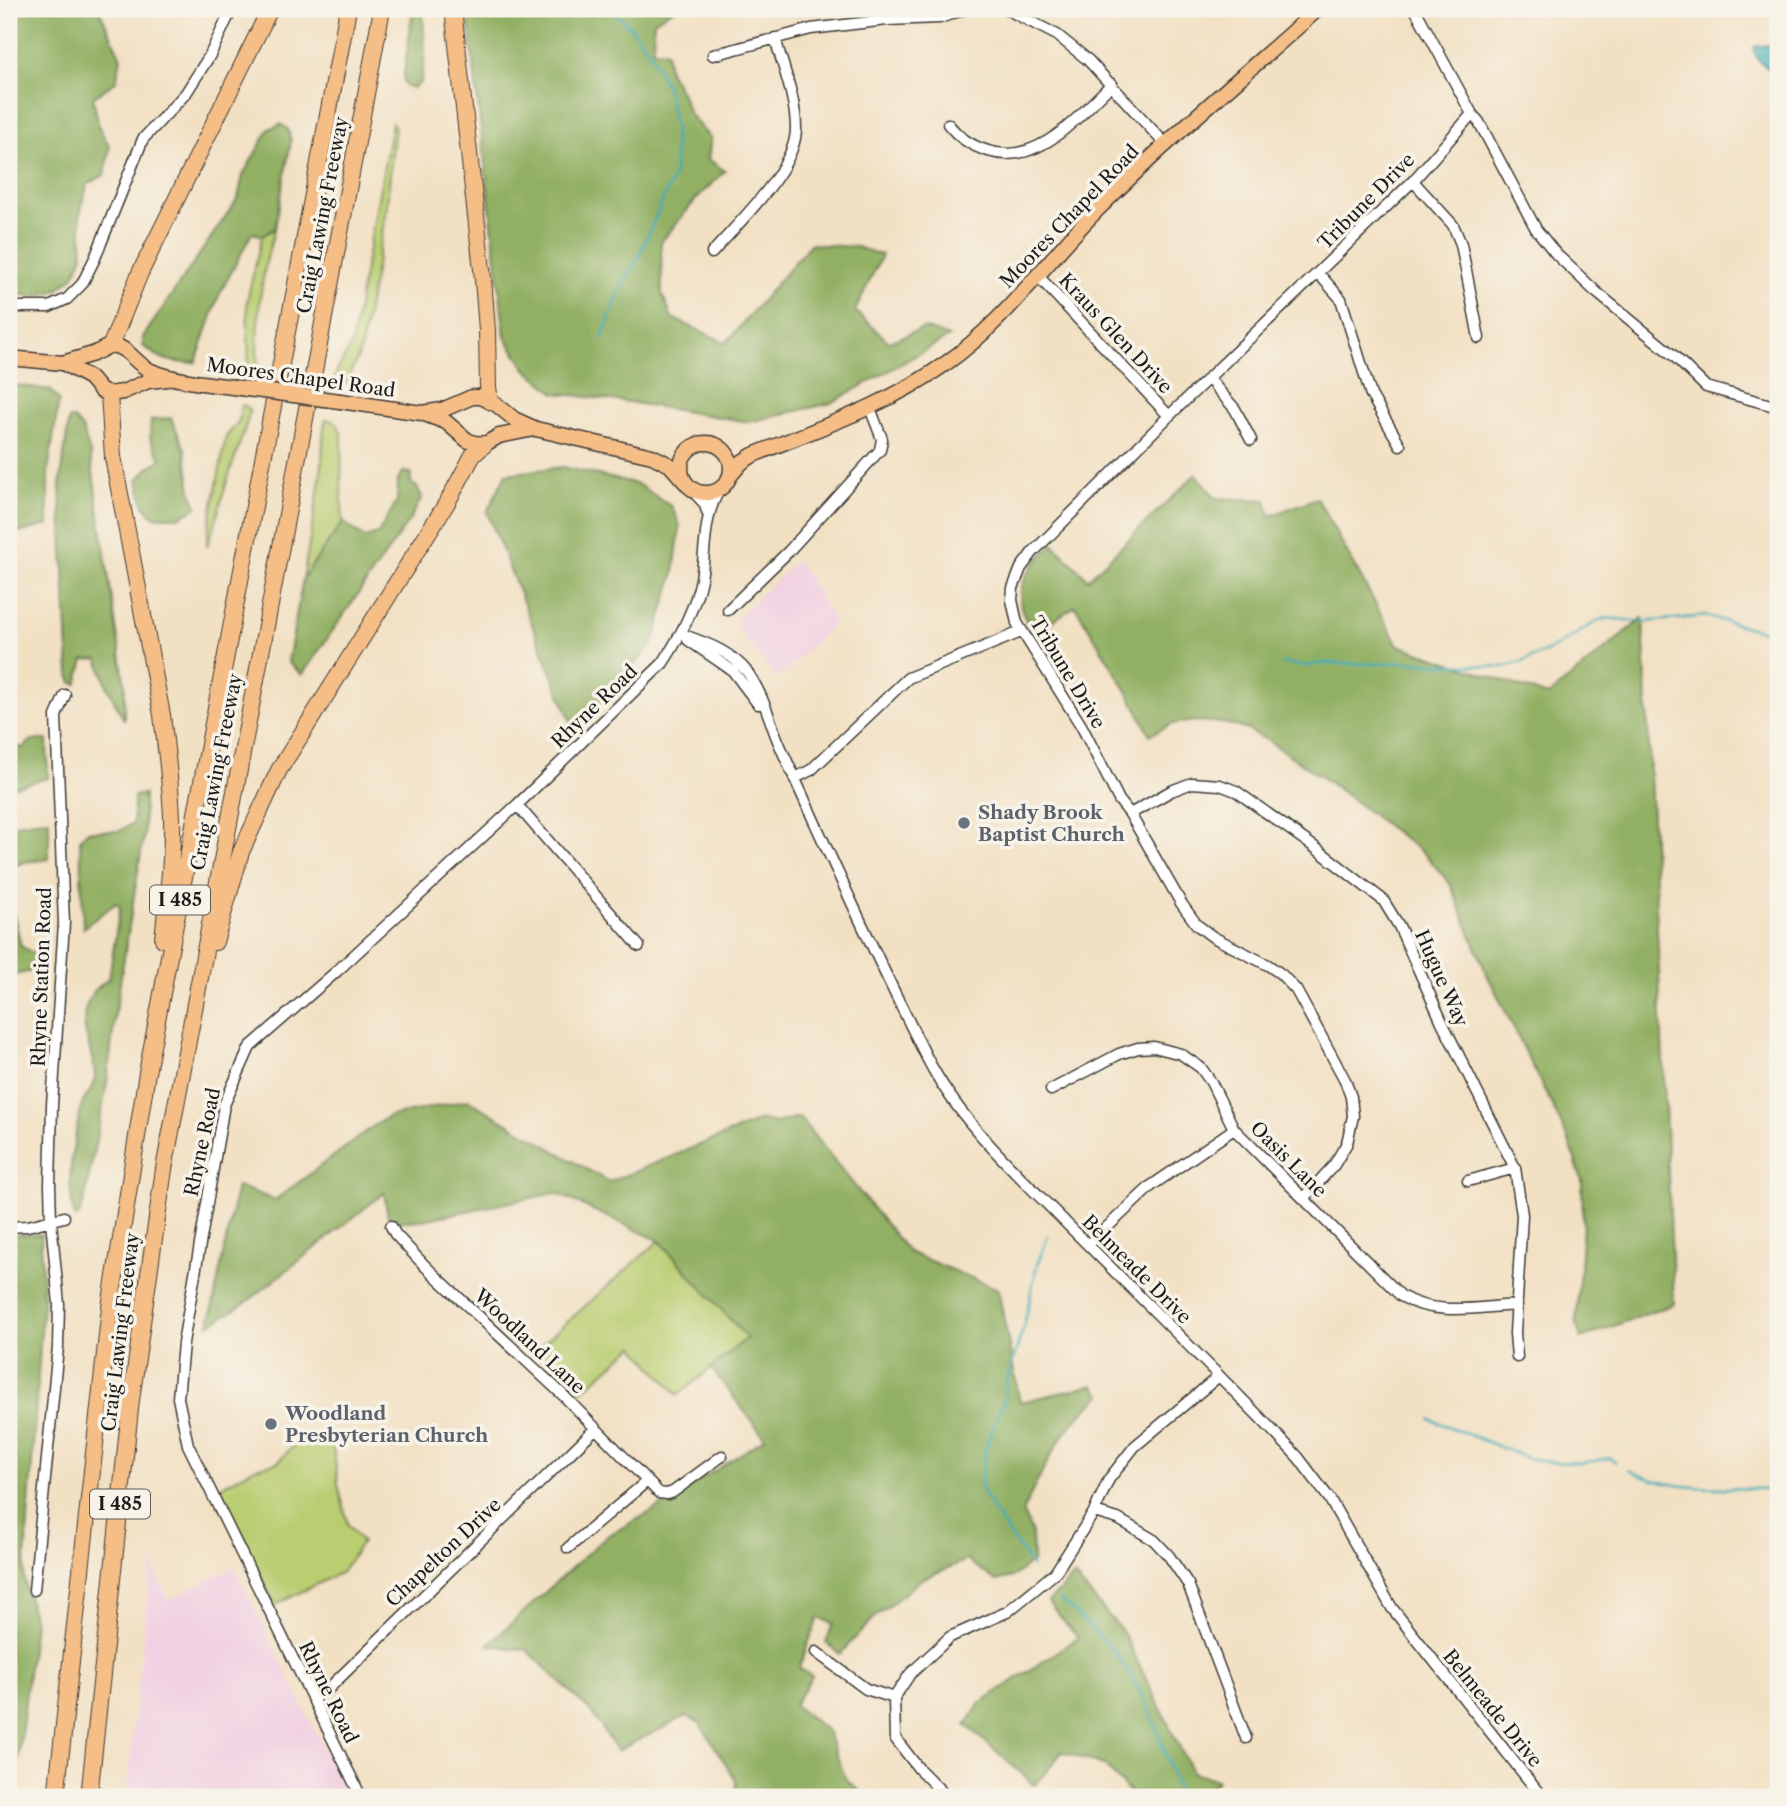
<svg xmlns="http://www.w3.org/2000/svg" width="1787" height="1806" font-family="'Libre Caslon Text',serif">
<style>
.built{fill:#f1d0e2}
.green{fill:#b9cd71;stroke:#6a7446;stroke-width:2}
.forest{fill:#92b063;stroke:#576640;stroke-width:2}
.water{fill:#3cacb8;stroke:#2c646a;stroke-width:2}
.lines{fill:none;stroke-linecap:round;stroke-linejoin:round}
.stream{stroke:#3cacb8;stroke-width:2.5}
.minor-casing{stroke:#3c3935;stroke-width:13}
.major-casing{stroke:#3c3935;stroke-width:17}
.highway-casing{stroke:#3c3935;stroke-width:18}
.minor{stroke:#fff;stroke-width:10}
.major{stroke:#f6be87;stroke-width:14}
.highway{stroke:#f6be87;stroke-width:16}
.major-bridge-casing{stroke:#3c3935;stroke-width:17;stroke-linecap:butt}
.major-bridge{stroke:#f6be87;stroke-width:14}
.worship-dot{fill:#6b7280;stroke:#f7f3e8;stroke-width:2.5}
.labels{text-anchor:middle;stroke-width:7;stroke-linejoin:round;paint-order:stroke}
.shield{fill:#f7f3e8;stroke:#5e5c59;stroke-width:2}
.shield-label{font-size:18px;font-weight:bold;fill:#1c1c1c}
.street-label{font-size:19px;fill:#1c1c1c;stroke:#f7f3e8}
.worship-label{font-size:19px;font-weight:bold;fill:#5b616d;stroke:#f7f3e8;text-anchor:start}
</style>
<rect width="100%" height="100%" fill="#f7f3e8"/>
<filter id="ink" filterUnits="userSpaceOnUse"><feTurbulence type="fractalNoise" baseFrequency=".0143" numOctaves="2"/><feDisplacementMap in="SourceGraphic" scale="14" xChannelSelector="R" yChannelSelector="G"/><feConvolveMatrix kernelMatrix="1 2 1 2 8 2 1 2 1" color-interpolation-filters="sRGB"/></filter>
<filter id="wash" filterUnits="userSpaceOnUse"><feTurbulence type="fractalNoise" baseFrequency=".00686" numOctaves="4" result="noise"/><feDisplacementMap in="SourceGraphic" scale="28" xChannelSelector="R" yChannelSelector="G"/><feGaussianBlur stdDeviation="1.57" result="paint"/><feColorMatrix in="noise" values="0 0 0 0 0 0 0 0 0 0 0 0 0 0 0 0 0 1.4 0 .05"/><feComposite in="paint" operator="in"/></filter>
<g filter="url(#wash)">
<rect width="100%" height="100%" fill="#f2e0c3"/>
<path class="built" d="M797,560l38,62 -57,57 -34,-40 -9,-19z
M151,1563l18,37 65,-33 114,230h-222z"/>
<path class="green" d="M392,123l3,4 -9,85 -26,141 -15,31 -11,-3 3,-10 14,-26z
M275,228c-15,49 -20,95 -17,147l-9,-1 -2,-73 15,-65z
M245,405l5,6c-6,23 -15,45 -22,67 -7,23 -12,46 -21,68l1,-15 18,-94 13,-16 2,-15z
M326,419l10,3 6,12 -1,54 2,34 -40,56c6,-35 13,-70 18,-105 2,-13 1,-46 5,-54z
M659,1241l89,97 -70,57 -44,-49 -55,48 -50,-47 11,-1z
M331,1434l7,50 10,41 14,17 -20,30 -67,33 -57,-117 37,-20 23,-6 22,-23z"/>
<path class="forest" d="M9,9h90l22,49 -5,23 -23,17 6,30 11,19 -6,28 -17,10 -7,29 3,42 -10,21 -16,13 -21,6 -27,-2z
M467,9h207l-20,12 -1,29 13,1 3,20 12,21 8,22 22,25 -3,20 17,12 -28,27 -36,44 1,51 10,25 54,25 84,-99 46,3 26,8 -27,56 34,31 35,-14 25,9 -118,66 -82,19 -121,-20 -73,-9 -29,-24 -21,-32z
M416,12l7,2 2,41 -4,27 -7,6 -7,-1 -4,-6 9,-65z
M281,124l7,5 3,12 -16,87 -13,8 -10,-3 -33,62 -23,67c-22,3 -37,-3 -53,-16v-9l95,-139 5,-23 26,-46z
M9,384l41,6 9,10 -11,71v54l-39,10z
M171,418l14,31 6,42 6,16 -18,10h-25l-10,-12 -6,-25 9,-11 14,-10 -11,-21 1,-18z
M69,419h5l8,9 8,25 35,233 -1,34 -17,-34 -9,-27 -14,1 -7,24 -5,-1 -3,-8 -9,-189z
M563,467l74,17 35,23 8,19 -6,47 -21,71 -79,85 -87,-217 19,-38z
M403,472l8,1v10l6,4 5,10 -10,19 -110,159 -14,-13 15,-84 40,-56 22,16 13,-4 19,-33 1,-21z
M1196,474l20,24 50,2 4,16 47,-18 81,147 150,51 95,-78 31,686 -93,34 -5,-15 7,-98 -1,-44 -14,-43 -83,-168 -34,-85 -25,-30 -96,-72 -63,-43 -21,-11 -23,-6 -26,-2 -25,3 -22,11 -20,-39 -55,-90 -42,28c-4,-8 -10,-18 -12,-27 -5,-27 15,-46 32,-63l35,35z
M32,740h15l1,38 -39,10v-44l14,4z
M144,794v40l-29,180 -8,69 -23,119 -6,15 -3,1c-10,-36 -2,-76 7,-113 3,-11 13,-15 13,-28 0,-21 -16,-49 -9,-70 4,-14 13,-21 23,-29l11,-71 -4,-4 -33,25 -3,-89 8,-8h31l14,-8 1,-27z
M49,819v40l-25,3 -15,6v-43z
M9,908l5,7 7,31 20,12 -3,12 -29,6z
M468,1100l141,82 152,-62 16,3 22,-6 109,135 90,37 22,113 73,-17 9,10c-43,35 -55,67 -79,115l9,24 1,26 -20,17 -17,4 -29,-21 -45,19 -47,38 -35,37 -14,-11 7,-20 -15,-5 -19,50 13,8 -18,29 33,26 19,48 20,18h-128l-2,-17 -37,-58 -13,-6 -69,35 -25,-38 -65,-63 -39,-5 117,-108 46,-25 114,-74 -54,-70 36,-30 -87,-97 -104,-48 -134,27 -33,2 -5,-29 -137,109 -38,23 28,-139 38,14 104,-78 12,-6z
M41,1234l2,68 -19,276 10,44 -20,175h-5v-562z
M1074,1576l49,56 69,140 25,8 -16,17h-67l-30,-32 -42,-13 -27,33 -69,-60 14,-22 98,-65 -30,-36z"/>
<path class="water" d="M1778,42v35l-20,-17 -5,-11 3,-3 16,-1z"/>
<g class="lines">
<path class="stream" d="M602,338l21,-55 15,-25 36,-83 1,-29v-18l-8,-39 -16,-35 -19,-25 -21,-20
M1282,663l24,3 16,-3 58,1 24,-2 98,5 20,-5 32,-14 43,-27 10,-3 37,4 62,-6 64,17 8,7
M1430,1419l97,39 23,4 31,1 29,-5 5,4
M1629,1470c46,25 100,15 149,20
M1032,1566l-38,-54 -12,-21 -1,-14 5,-29 18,-49 3,-20 17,-53 13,-61 11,-29
M1061,1600c24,22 49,44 67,71 25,39 37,83 52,126"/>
</g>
</g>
<g filter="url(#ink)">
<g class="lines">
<g class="minor-casing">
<path id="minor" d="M1006,9l51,26 31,25 78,85
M1415,9l57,105 7,8 57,107 20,25 39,37 79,65 32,31 72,20
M713,55l98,-26 76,-9 53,-2 25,-9
M948,124c11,14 23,22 40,27 51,16 91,-36 124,-67
M1413,181l40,44 8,19 18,94
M712,253c26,-30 84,-84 84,-124 0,-30 -13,-62 -21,-91
M1318,273l23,26 30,96 29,50
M1037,275l132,141
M9,307h40l18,-8 15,-15 13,-26 48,-119 43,-46 24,-38 19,-40
M1209,379l26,30 16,31
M689,487l15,16 4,11
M728,610l60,-58 92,-102 2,-11 -12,-31
M681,634c25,9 50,17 67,39 11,16 18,34 24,52 6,18 15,36 23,54 42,93 85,186 131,277 33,66 90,116 142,169 77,77 155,153 230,232l31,41 63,110 150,189
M688,640l45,31 25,33
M795,778l16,-8 97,-92 113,-46
M517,805l122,141
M1130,814l41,-23 21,-8 28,2 16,6 77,55 70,54 16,26 43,96 73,146 7,47 -7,118 2,24
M1051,1090l68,-36 19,-6 16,-1 27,7 20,14 10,14 23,47 167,167c34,21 77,11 116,9
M1468,1181l47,-13
M1304,1198l30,-33 13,-22 6,-27 -2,-19 -6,-17 -49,-90 -15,-16 -13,-9 -55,-28 -16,-12 -16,-22 -51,-89 -11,-14 -37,-73 -65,-104 -5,-23 1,-12 8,-20 12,-16 136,-136 244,-235 59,-67
M391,1226l4,8 31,33 138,129 95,97 8,1 6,-2 49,-36
M9,1227l19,-1 36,-9
M1088,1245l63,-59 83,-57
M1094,1512l24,7 36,21 15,16 19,28 58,154
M568,1548l78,-66
M34,1590l24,-243 1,-43 -8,-83 -1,-36 2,-80 12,-182 -8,-207 9,-21
M816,1652l50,37 28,9
M312,1698l15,-8 269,-262
M361,1797l-173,-352 -10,-47 5,-55 41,-238 26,-58 87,-76 180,-166 146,-142c17,-26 32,-54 38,-84 5,-30 2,-64 19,-90
M947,1797l-28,-28 -24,-31 -1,-40 16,-24 40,-37 57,-25 48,-39 39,-61 15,-33 26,-33 84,-70"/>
</g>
<g class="major-casing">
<path id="major" d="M9,358l54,5 27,15 11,13 8,3 14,-2 25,-11 19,-2
M63,363l30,-9 18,-9c18,2 24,19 40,26 30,12 64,13 96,18
M340,401l82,12 24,9 21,18 7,3 11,1 14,-8 35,-7
M422,413l20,-3 30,-13h9l16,8 17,14 22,10 116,27 18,9 14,16
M681 468a25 25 0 1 1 50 0a25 25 0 1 1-50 0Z
M730,476l12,-14 11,-7c66,-27 133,-49 192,-91 59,-41 102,-104 153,-155 70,-70 146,-134 220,-200"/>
</g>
<g class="highway-casing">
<path id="highway" d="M453,9l30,270 4,51 1,57 2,14
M111,345l29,-72 130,-264
M109,394l4,63 49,258c4,35 9,69 10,104 1,40 -5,80 -9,120
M215,942l26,-90 38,-82 169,-269 25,-46 12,-11
M56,1797l54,-489 37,-235 201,-1064
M89,1797l42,-397 33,-231 218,-1160"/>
</g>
<use href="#minor" class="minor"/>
<use href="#major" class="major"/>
<use href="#highway" class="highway"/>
<g class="major-bridge-casing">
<path id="major-bridge" d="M247,389l93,12"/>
</g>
<use href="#major-bridge" class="major-bridge"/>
</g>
</g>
<g class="worship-dot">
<circle cx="964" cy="823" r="7"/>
<circle cx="271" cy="1424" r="7"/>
</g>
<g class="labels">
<g class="shield">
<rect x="150" y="885.5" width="60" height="29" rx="5"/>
<rect x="90" y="1489.5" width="60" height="29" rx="5"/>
</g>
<g class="shield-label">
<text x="180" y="906">I 485</text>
<text x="120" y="1510">I 485</text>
</g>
<g class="street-label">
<text transform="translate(1366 201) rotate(-45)" y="7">Tribune Drive</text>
<text transform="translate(322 215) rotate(-79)" y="7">Craig Lawing Freeway</text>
<text transform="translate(1069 216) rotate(-46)" y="7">Moores Chapel Road</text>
<text transform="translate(1116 333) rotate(47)" y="7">Kraus Glen Drive</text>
<text transform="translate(301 377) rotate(8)" y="7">Moores Chapel Road</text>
<text transform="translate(1068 672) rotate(59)" y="7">Tribune Drive</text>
<text transform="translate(594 706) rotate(-44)" y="7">Rhyne Road</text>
<text transform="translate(216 772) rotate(-79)" y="7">Craig Lawing Freeway</text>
<text transform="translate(41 977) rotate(-88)" y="7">Rhyne Station Road</text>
<text transform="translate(1442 978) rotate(66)" y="7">Hugue Way</text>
<text transform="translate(202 1142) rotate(-78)" y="7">Rhyne Road</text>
<text transform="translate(1289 1159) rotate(45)" y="7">Oasis Lane</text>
<text transform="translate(1137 1269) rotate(45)" y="7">Belmeade Drive</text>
<text transform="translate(120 1332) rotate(-83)" y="7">Craig Lawing Freeway</text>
<text transform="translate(530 1341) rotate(43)" y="7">Woodland Lane</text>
<text transform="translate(443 1552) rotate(-43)" y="7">Chapelton Drive</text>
<text transform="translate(329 1692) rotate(64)" y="7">Rhyne Road</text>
<text transform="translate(1493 1708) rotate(51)" y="7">Belmeade Drive</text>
</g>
<g class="worship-label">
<text x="978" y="819">Shady Brook<tspan x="978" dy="22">Baptist Church</tspan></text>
<text x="285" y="1420">Woodland<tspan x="285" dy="22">Presbyterian Church</tspan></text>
</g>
</g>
<rect width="1787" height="1806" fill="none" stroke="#f7f3e8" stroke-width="35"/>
</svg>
